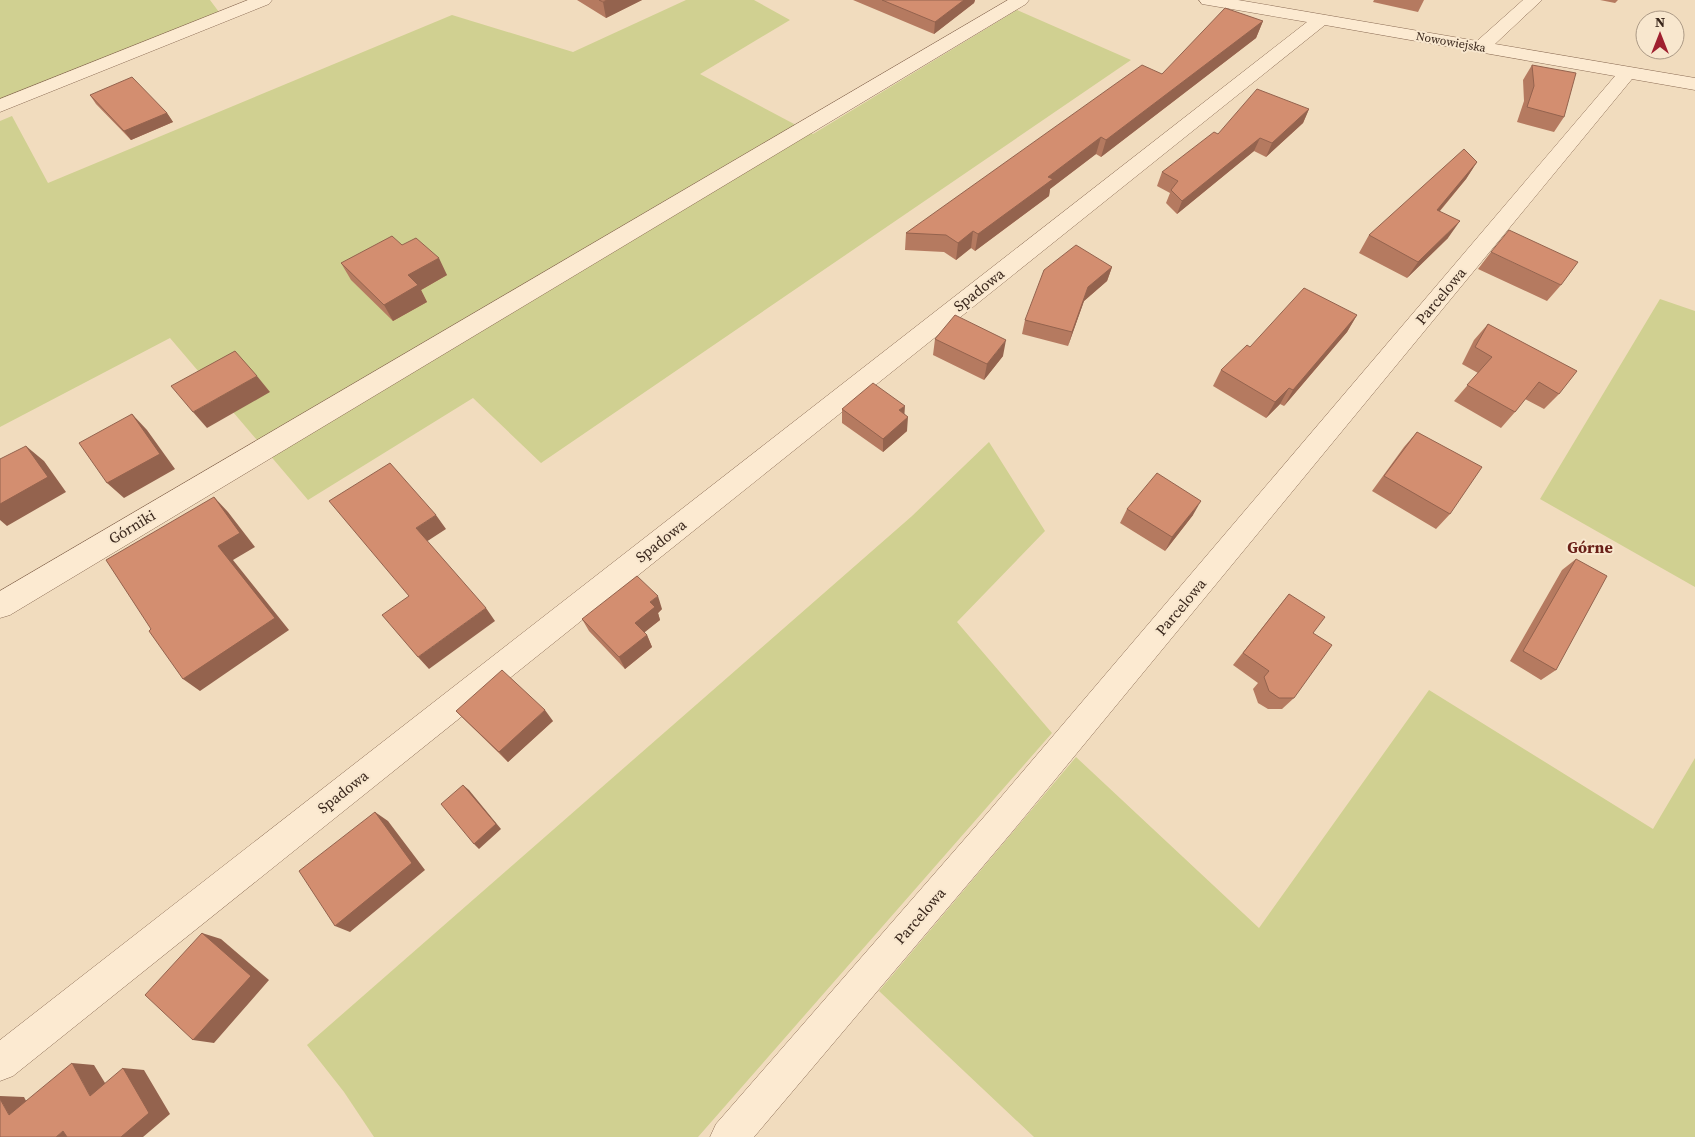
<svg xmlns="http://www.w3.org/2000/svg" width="1695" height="1137" font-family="'Source Serif 4',serif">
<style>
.green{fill:#d0d091}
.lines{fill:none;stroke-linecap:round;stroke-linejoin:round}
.minor-casing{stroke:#8b6c55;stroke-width:1}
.minor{fill:#fcead1;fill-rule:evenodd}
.wall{fill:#b57a60}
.shaded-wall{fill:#94634e}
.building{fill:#d38e70;stroke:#94634e}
.labels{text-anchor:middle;stroke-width:4;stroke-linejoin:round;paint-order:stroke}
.far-street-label{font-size:12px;fill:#39261b;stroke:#f8e7ce}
.street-label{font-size:15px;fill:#39261b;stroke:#f8e7ce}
.neighbourhood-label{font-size:16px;font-weight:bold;fill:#691f17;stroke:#f8e7ce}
</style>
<rect width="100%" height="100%" fill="#f1dcbe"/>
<path class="green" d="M0,0h210l9,12 -219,89z
M686,0h68l36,20 -90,54 113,60 204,-124 114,50 -590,403 -68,-65 -165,102 -138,-162 -170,89v-306l12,-5 36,67 404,-168 121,37z
M1660,299l35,12v276l-155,-88z
M989,442l56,89 -88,91 95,111 -354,404h-324l-30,-45 -37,-47 605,-529z
M1429,690l224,139 42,-71v379h-661l-155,-146 197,-234 183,171z"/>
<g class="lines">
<g class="minor-casing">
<path id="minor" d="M248,0h24l-3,4 -269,108v-13z
M1008,0h21l-3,4 -1016,611 -10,3v-27z
M1199,0h39l239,41 46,-41h19l-47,44 200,34v12l-63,-11 -620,753 -258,305h-44l6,-13 274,-314 625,-734 -290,-51 -1312,1051 -13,5v-41l1307,-1018 -99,-17 -6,-1z"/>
</g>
<use href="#minor" class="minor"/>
</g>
<path class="wall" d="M577,0h65l-36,18z
M853,0h122l-1,3 -40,31z
M1374,0h50l-6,12 -45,-10z
M1600,0h18l-3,3z
M1263,21l-7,17 -155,119 -5,-3 -46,35 -1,7 -74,55 -4,-3 -15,12 -12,-8 -39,-2 1,-17 256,-159z
M1532,65l32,52 -10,15 -37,-10 7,-21 -1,-21z
M90,95l77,18 6,9 -42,18 -35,-36z
M1309,109l-6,14 -37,34 -12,-6 -77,63 -11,-11 4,-10 -13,-7 5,-14 56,-38z
M1477,162l-11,17 -26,32 8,27 -41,40 -48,-25 10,-18z
M402,245l45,30 -26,15 6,12 -34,19 -42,-41 -10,-17z
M1491,252l70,33 -14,16 -69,-32z
M1112,267l-5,14 -23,20 -16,45 -46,-12 3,-14z
M1357,315l-10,17 -63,74 -4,-2 -14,14 -53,-32 8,-16 29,-23z
M1488,324l71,70 -15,15 -19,-10 -10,13 -14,16 -47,-27 24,-28 -16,-9 12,-24z
M935,339l68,17 -19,24 -51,-25z
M842,409l63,5 2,17 -24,21 -41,-29z
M1417,432l33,82 -14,15 -64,-38 32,-44z
M1127,509l66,6 -28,36 -45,-28z
M1576,559l-20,111 -15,10 -31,-19 52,-91z
M1289,594l24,39 -19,65 -12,11h-14l-10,-6 -5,-14 5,-6 -25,-18z
M662,609l-4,4 2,7 -16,12 3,3 5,12 -27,22 -36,-38 -7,-12z
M456,711l97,10 -45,41 -41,-40z"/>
<path class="shaded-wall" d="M607,0h35l-36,18 -3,-16z
M964,0h11l-1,3 -40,31 1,-12z
M1263,21l-7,17 -155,119 5,-17z
M1309,109l-6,14 -37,34 6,-14z
M167,113l6,9 -42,18 -7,-9z
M1101,137l-5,17 -46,35 -1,7 -74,55 3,-17 70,-57z
M1260,138l-6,13 -77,63 5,-13z
M1477,162l-11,17 -40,48 11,-17z
M1460,221l-12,17 -41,40 11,-16z
M973,231l-2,17 -15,12 2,-17z
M439,258l8,17 -26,15 6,12 -34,19 -9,-16 24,-30z
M1112,267l-5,14 -23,20 -16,45 4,-14 16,-45z
M1357,315l-10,17 -63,74 9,-16z
M1006,340l-3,16 -19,24 3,-16z
M257,376l13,16 -63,36 -14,-16z
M1289,388l-9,16 -14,14 9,-16z
M905,406l-1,14 -5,-10z
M132,414l15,16 28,39 -51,29 -17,-15z
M908,417l-1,14 -24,21v-13z
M26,446l18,15 22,31 -59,34 -7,-6v-16z
M214,497l14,15 27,35 -22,13 56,70 -89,61 -17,-12z
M1201,501l-8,14 -28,36 7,-14z
M436,515l10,14 -20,13 -10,-14z
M658,596l4,13 -4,4 2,7 -20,16 -5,-13 15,-21z
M486,608l9,13 -66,48 -11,-12z
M647,635l5,12 -27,22 -6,-12z
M545,710l8,11 -45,41 -9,-10z
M463,785l6,5 32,39 -22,20 -5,-5z
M375,812l13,9 37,49 -75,62 -15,-6z
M202,933l19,6 48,41 -55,63 -21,-3z
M72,1063l22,2 19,31h-23z
M123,1068l21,2 26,44 -27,23h-22z
M0,1096l24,1 10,19 -25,-1 -9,-16z
M63,1131l17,6h-24z"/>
<path class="building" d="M599,0h8l-4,2z
M882,0h82l-29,22z
M1225,8l38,13 -157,119 -5,-3 -53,40 5,2 -75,55 -5,-3 -15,12 -12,-8 -40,-2 236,-168 20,9z
M1532,65l44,8 -12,44 -37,-10 7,-21z
M132,77l35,36 -43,18 -34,-36z
M1257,89l52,20 -37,34 -12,-5 -78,63 -11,-11 7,-9 -16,-9 52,-40 4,2z
M1464,149l13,13 -40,48 23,11 -42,41 -49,-27z
M1509,230l69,32 -17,23 -70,-33z
M392,236l10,9 14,-7 23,20 -31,17 10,10 -34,20 -43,-42z
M1076,245l36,22 -24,20 -16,45 -47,-12 19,-50z
M1304,288l53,27 -64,75 -4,-2 -14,14 -54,-32 26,-25 3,2z
M955,315l51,25 -19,24 -52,-25z
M1488,324l89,47 -18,23 -20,-12 -24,30 -48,-27 25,-28 -17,-10z
M235,351l22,25 -64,36 -22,-26z
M873,383l32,23 -6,4 9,7 -25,22 -41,-30z
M132,414l28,40 -53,29 -28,-40z
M1417,432l65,35 -32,47 -66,-38z
M26,446l22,31 -48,27v-45z
M390,463l46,52 -20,13 70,80 -68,49 -36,-42 27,-19 -80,-95z
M1157,473l44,28 -29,36 -45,-28z
M214,497l26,36 -22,13 57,72 -92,61 -34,-48 2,-2 -45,-69z
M1576,559l31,17 -51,94 -33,-19z
M637,576l21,20 -8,6 5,5 -20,16 12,12 -28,22 -37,-38z
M1289,594l36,23 -12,16 19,12 -38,53h-15l-10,-7 -5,-14 5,-6 -26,-18z
M502,670l43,40 -46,42 -43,-41z
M463,785l33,39 -22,20 -33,-40z
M375,812l37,51 -77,63 -36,-55z
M202,933l49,43 -58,64 -48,-45z
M72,1063l18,33 33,-28 26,45 -28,24h-54l-4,-6 -7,6h-56v-38l9,16z"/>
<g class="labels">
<g class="far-street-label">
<text transform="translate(1451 42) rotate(10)" y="4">Nowowiejska</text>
</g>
<g class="street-label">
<text transform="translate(979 290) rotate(-38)" y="5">Spadowa</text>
<text transform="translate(1441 296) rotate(-50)" y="5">Parcelowa</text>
<text transform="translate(132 527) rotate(-31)" y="5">Górniki</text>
<text transform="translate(661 541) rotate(-38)" y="5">Spadowa</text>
<text transform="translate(1181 607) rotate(-50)" y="5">Parcelowa</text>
<text transform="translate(343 792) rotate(-38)" y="5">Spadowa</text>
<text transform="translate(920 916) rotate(-49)" y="5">Parcelowa</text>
</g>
<g class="neighbourhood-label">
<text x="1590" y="553">Górne</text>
</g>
</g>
<g transform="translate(1660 35)"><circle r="24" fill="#f8e7ce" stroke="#ac9a86"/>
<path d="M0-4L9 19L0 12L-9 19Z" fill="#9f202f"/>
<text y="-8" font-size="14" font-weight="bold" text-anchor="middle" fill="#39261b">N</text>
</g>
</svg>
